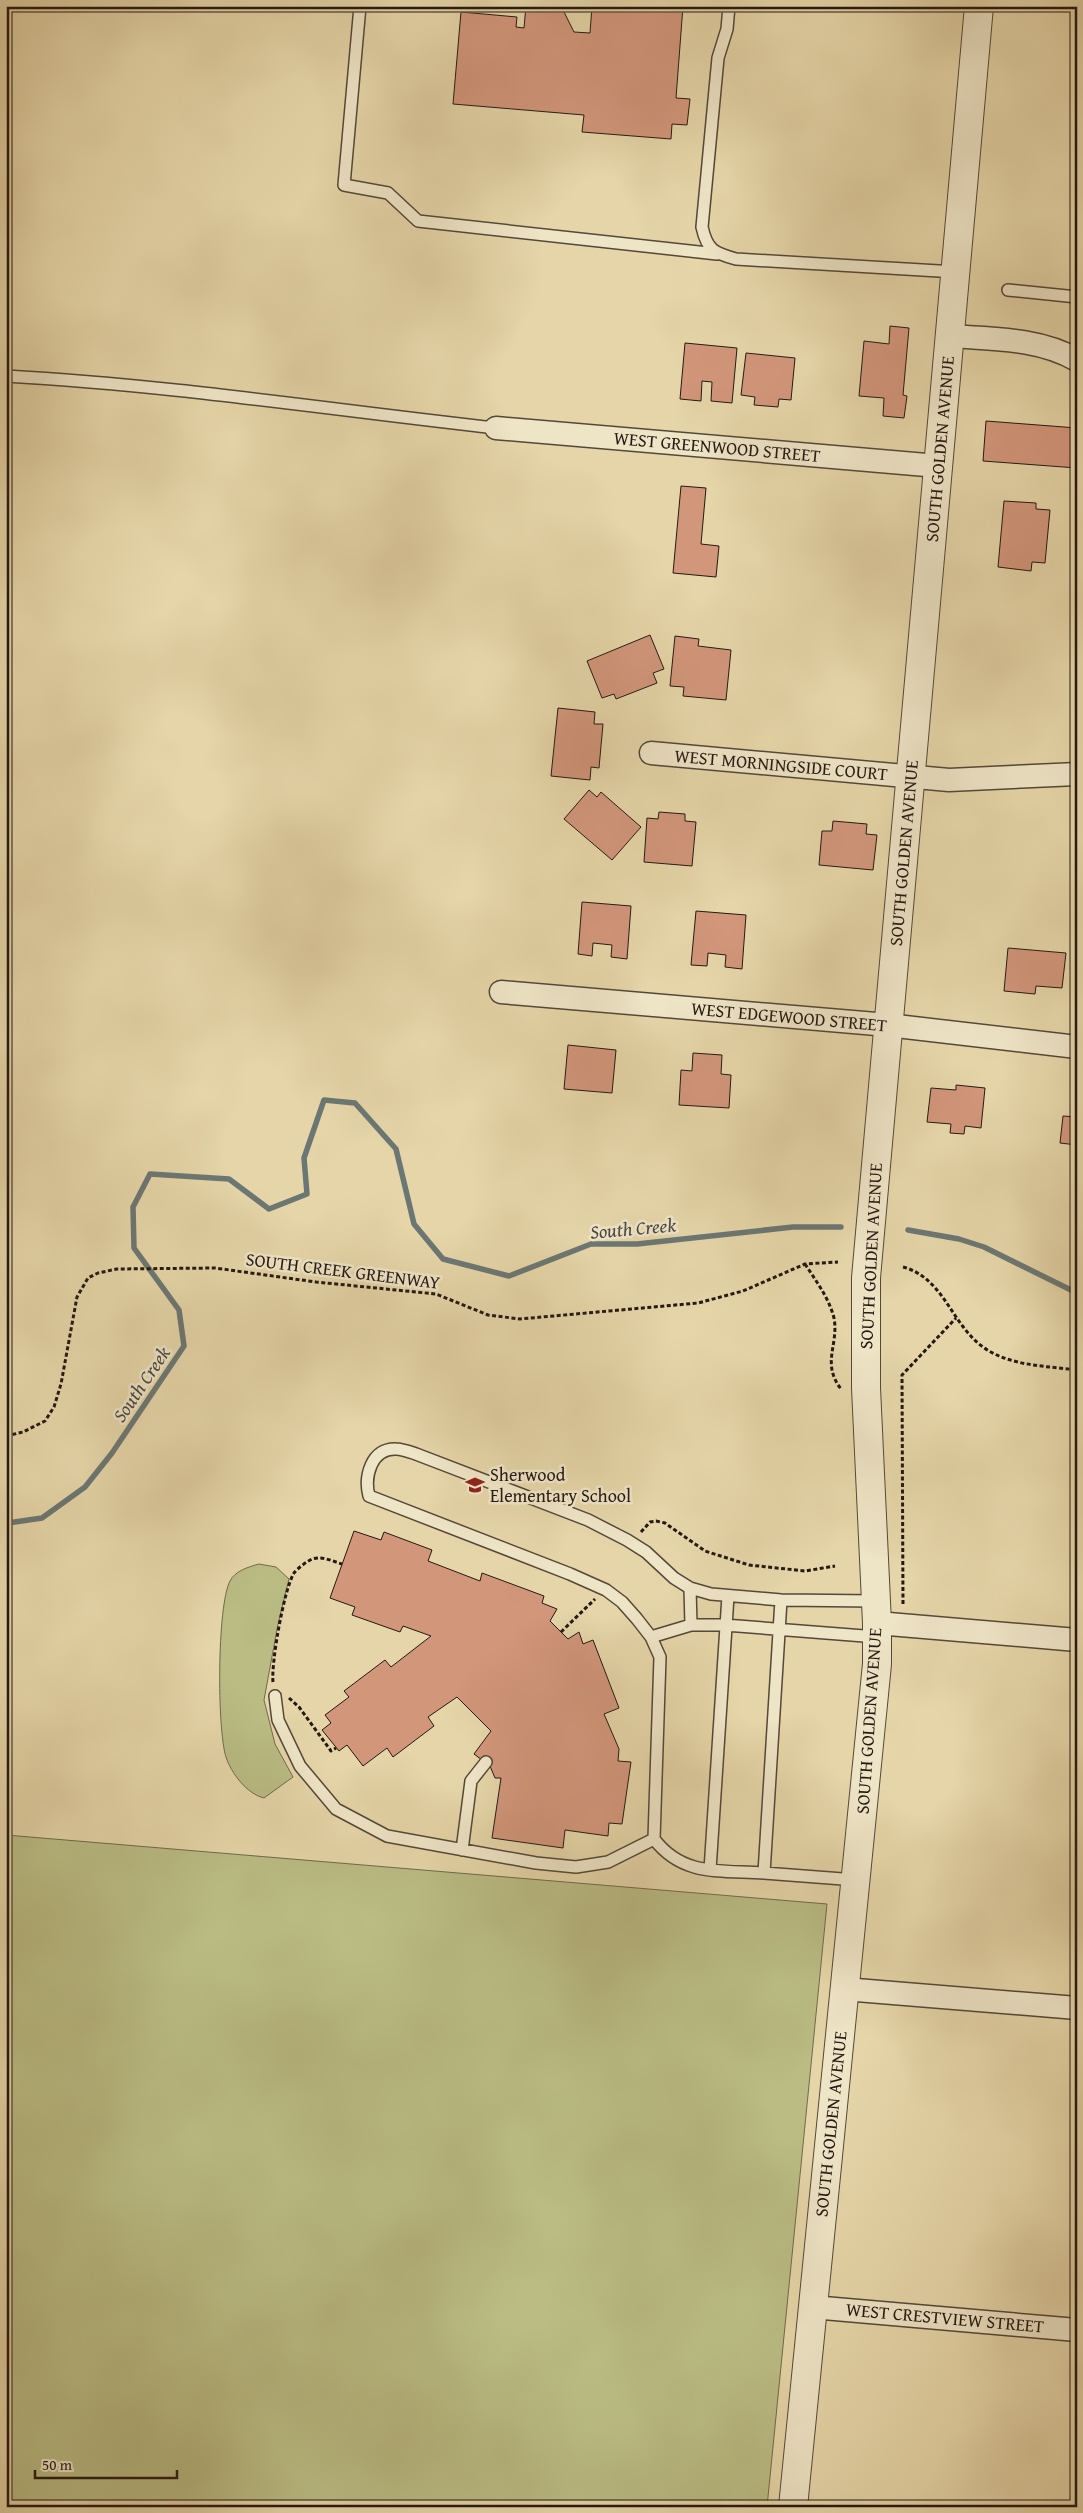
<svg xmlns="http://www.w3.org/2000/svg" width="1083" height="2513" font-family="'Gentium Book Plus',serif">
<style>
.green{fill:#babc84;stroke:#6f6a4c}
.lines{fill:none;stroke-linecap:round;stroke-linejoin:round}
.stream{stroke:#6b7773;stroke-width:5.5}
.building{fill:#d2967b;stroke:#241913}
.service-casing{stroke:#544838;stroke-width:14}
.minor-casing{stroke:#544838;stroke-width:25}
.tertiary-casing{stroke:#544838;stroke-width:30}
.path{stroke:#241913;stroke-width:3;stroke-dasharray:4 2.5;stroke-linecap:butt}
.service{stroke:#eee4c6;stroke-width:11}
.minor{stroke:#eee4c6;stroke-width:22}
.tertiary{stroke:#eee4c6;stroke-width:28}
.labels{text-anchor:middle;stroke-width:5;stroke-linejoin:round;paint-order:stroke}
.street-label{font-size:18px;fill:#241913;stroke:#eee4c6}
.poi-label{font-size:18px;fill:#241913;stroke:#eee4c6;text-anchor:start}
.water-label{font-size:19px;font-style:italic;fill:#484843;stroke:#eee4c6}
</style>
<rect width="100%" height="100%" fill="#e5d5a8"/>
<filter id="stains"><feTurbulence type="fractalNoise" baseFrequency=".004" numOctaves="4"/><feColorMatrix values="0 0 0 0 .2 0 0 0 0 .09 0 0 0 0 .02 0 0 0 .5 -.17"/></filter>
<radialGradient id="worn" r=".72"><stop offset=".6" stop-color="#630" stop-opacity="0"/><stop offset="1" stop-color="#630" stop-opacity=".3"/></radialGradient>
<path class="green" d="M259,1564l17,3 13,12 -11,45 -14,76 11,44 18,33 -29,21c-17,-4 -33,-25 -38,-41 -9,-28 -9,-151 4,-176 5,-10 18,-14 29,-17z
M6,1835l821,69 -60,603h-761z"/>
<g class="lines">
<path class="stream" d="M908,1230l51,9 25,8 93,46
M6,1519l2,4 34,-5 43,-31 27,-34 72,-107 -5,-36 -45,-62 -1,-41 17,-33 79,5 40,30 38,-15 -3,-36 20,-58 31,3 41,46 18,75 29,35 66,17 82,-32h46l156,-17h48"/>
</g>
<path class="building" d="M526,6h35l13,26 16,1 2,-27h91l-7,92 14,1 -3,26 -15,-1 -1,15 -89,-7 2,-17 -131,-11 8,-92 56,5 -1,10 8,1z
M890,326l19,2 -6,67 4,1 -3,22 -21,-2 1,-18 -25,-2 5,-55 25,3z
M685,343l52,5 -5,55 -21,-2 1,-19 -10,-1 -1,20 -21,-2z
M746,353l49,5 -4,42 -12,-1 -1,8 -24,-2 1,-8 -14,-2z
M986,421l91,7v40l-94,-7z
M681,486l25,2 -5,56 18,2 -3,31 -43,-4z
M1004,501l32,2v6l14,1 -5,53 -13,-1 -1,9 -33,-4z
M650,635l14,34 -11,4 4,10 -41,16 -2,-5 -12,4 -15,-37z
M675,636l24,3 -1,7 33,4 -5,50 -43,-4 1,-9 -14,-1z
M558,708l37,4 -1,12h9l-4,44 -8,-1 -1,13 -39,-4z
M589,790l8,7 4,-5 40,35 -29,33 -48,-41z
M659,812l26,2v7l11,1 -4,44 -48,-4 3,-44 11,1z
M833,821l34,3 -1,10 11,1 -4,35 -54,-5 3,-34h10z
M582,902l49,4 -4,53 -16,-2 1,-12 -19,-2 -1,13 -14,-2z
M696,911l50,4 -4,54 -17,-2 1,-12 -18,-2 -1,13 -16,-1z
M1008,948l58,5 -4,35 -26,-2 -1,8 -31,-3z
M568,1045l48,5 -4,43 -48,-4z
M693,1053l29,2 -1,19 10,1 -2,33 -50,-3 2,-35 11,1z
M956,1085l29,3 -4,40 -16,-2 -1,8 -14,-1 1,-9 -24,-2 4,-34 25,2z
M1063,1116l14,1v28l-17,-2z
M354,1531l27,9 3,-8 48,18 -4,11 52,20 2,-8 62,23 -2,7 15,6 -7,12 18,18 11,-7 4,12 10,-4 26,68 -15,6 15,35 -1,12 13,1 -9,62 -13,-1 -1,13 -43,-6 -2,18 -71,-10 9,-60h-6l-5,-12 -16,-12 17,-23 -34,-34 -29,20 6,9 -41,31 -6,-9 -24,18 -16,-21 -8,6 -17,-21 9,-7 -6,-8 24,-18 -5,-6 41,-31 6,7 40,-31 -28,-10 -3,6 -48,-17 3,-8 -25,-9z"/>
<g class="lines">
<g class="service-casing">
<path id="service" d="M360,6l-16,179 44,8 30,28 299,33
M729,6l-2,23 -9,29 -16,169c5,23 12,26 34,32l220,13
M1008,290l69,7
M6,376c164,9 327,34 490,52
M690,1588l1,37
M781,1600l-17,273c-43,-3 -81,4 -110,-34l6,-182 -9,-20 -14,-18 -15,-17 -16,-12 -36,-16 -201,-78c-5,-19 2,-48 27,-47 6,0 14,3 20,5l172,66 39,20 19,12 28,26 16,10 21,6 70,6 95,1
M651,1637l40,-12h34l152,12
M275,1696l3,24 22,46 36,43 51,27 149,27 40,4 32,-5 46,-23
M462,1850l9,-69 15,-19
M710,1870l18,-274
M764,1873l92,7"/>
</g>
<g class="minor-casing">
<path id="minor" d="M950,336c42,3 89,2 127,24
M496,428l442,38
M651,753l298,27 128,-6
M501,992l387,33 189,22
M877,1623l200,17
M844,1989l233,19
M812,2307l265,23"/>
</g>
<g class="tertiary-casing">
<path id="tertiary" d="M793,2507l84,-843v-41l-11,-235v-110l113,-1272"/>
</g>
<path class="path" d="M805,1264c11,17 24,34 29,54 5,27 -13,45 7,71
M903,1267c41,11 48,57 80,80 26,19 63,19 94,23
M6,1436l17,-4 22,-11 9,-14 7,-23 16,-87 11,-19 10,-5 19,-4 98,-1 101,14 120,12 52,21 32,4 178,-16 45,-12 62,-27 33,-2
M641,1532l9,-10 6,-1 9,2 40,28 44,14 56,6 30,-5
M903,1604l-1,-229 54,-57
M561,1632l34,-33
M273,1682c-2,-19 11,-93 21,-109 4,-5 12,-11 18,-14 11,-3 20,2 30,5
M289,1698l10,9 32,44 5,-3"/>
<use href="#service" class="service"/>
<use href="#minor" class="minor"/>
<use href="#tertiary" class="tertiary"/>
</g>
<defs>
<g id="school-bare" transform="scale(1.5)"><path d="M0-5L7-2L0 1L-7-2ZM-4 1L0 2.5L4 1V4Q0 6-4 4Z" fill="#8f2418" stroke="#eee4c6" stroke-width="2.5" paint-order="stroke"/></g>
</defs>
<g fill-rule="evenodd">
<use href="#school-bare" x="475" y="1485"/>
</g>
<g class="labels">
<g class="street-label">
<text transform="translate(717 447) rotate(5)" y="6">WEST GREENWOOD STREET</text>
<text transform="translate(940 449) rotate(-85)" y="6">SOUTH GOLDEN AVENUE</text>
<text transform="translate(781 765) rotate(5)" y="6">WEST MORNINGSIDE COURT</text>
<text transform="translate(904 853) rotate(-85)" y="6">SOUTH GOLDEN AVENUE</text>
<text transform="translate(789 1017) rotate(5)" y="6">WEST EDGEWOOD STREET</text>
<text transform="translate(871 1256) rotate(-87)" y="6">SOUTH GOLDEN AVENUE</text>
<text transform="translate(343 1271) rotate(7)" y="6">SOUTH CREEK GREENWAY</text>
<text transform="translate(869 1721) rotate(-86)" y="6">SOUTH GOLDEN AVENUE</text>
<text transform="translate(831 2124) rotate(-84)" y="6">SOUTH GOLDEN AVENUE</text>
<text transform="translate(945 2318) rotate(5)" y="6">WEST CRESTVIEW STREET</text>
</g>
<g class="poi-label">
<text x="490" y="1481">Sherwood<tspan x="490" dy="21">Elementary School</tspan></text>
</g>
<g class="water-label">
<text transform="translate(633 1228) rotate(-5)" y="7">South Creek</text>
<text transform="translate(141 1384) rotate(-56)" y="7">South Creek</text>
</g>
</g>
<rect width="1083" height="2513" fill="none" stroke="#e5d5a8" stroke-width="25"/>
<rect x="8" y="8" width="1068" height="2498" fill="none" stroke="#241913" stroke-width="2.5"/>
<rect x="12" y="12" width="1058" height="2488" fill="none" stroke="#241913"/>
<path d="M35 2470v8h142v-8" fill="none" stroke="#241913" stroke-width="2.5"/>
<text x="42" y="2470" font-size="15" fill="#241913" stroke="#eee4c6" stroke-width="4" paint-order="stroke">50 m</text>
<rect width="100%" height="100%" filter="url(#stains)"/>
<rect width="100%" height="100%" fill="url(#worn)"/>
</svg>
